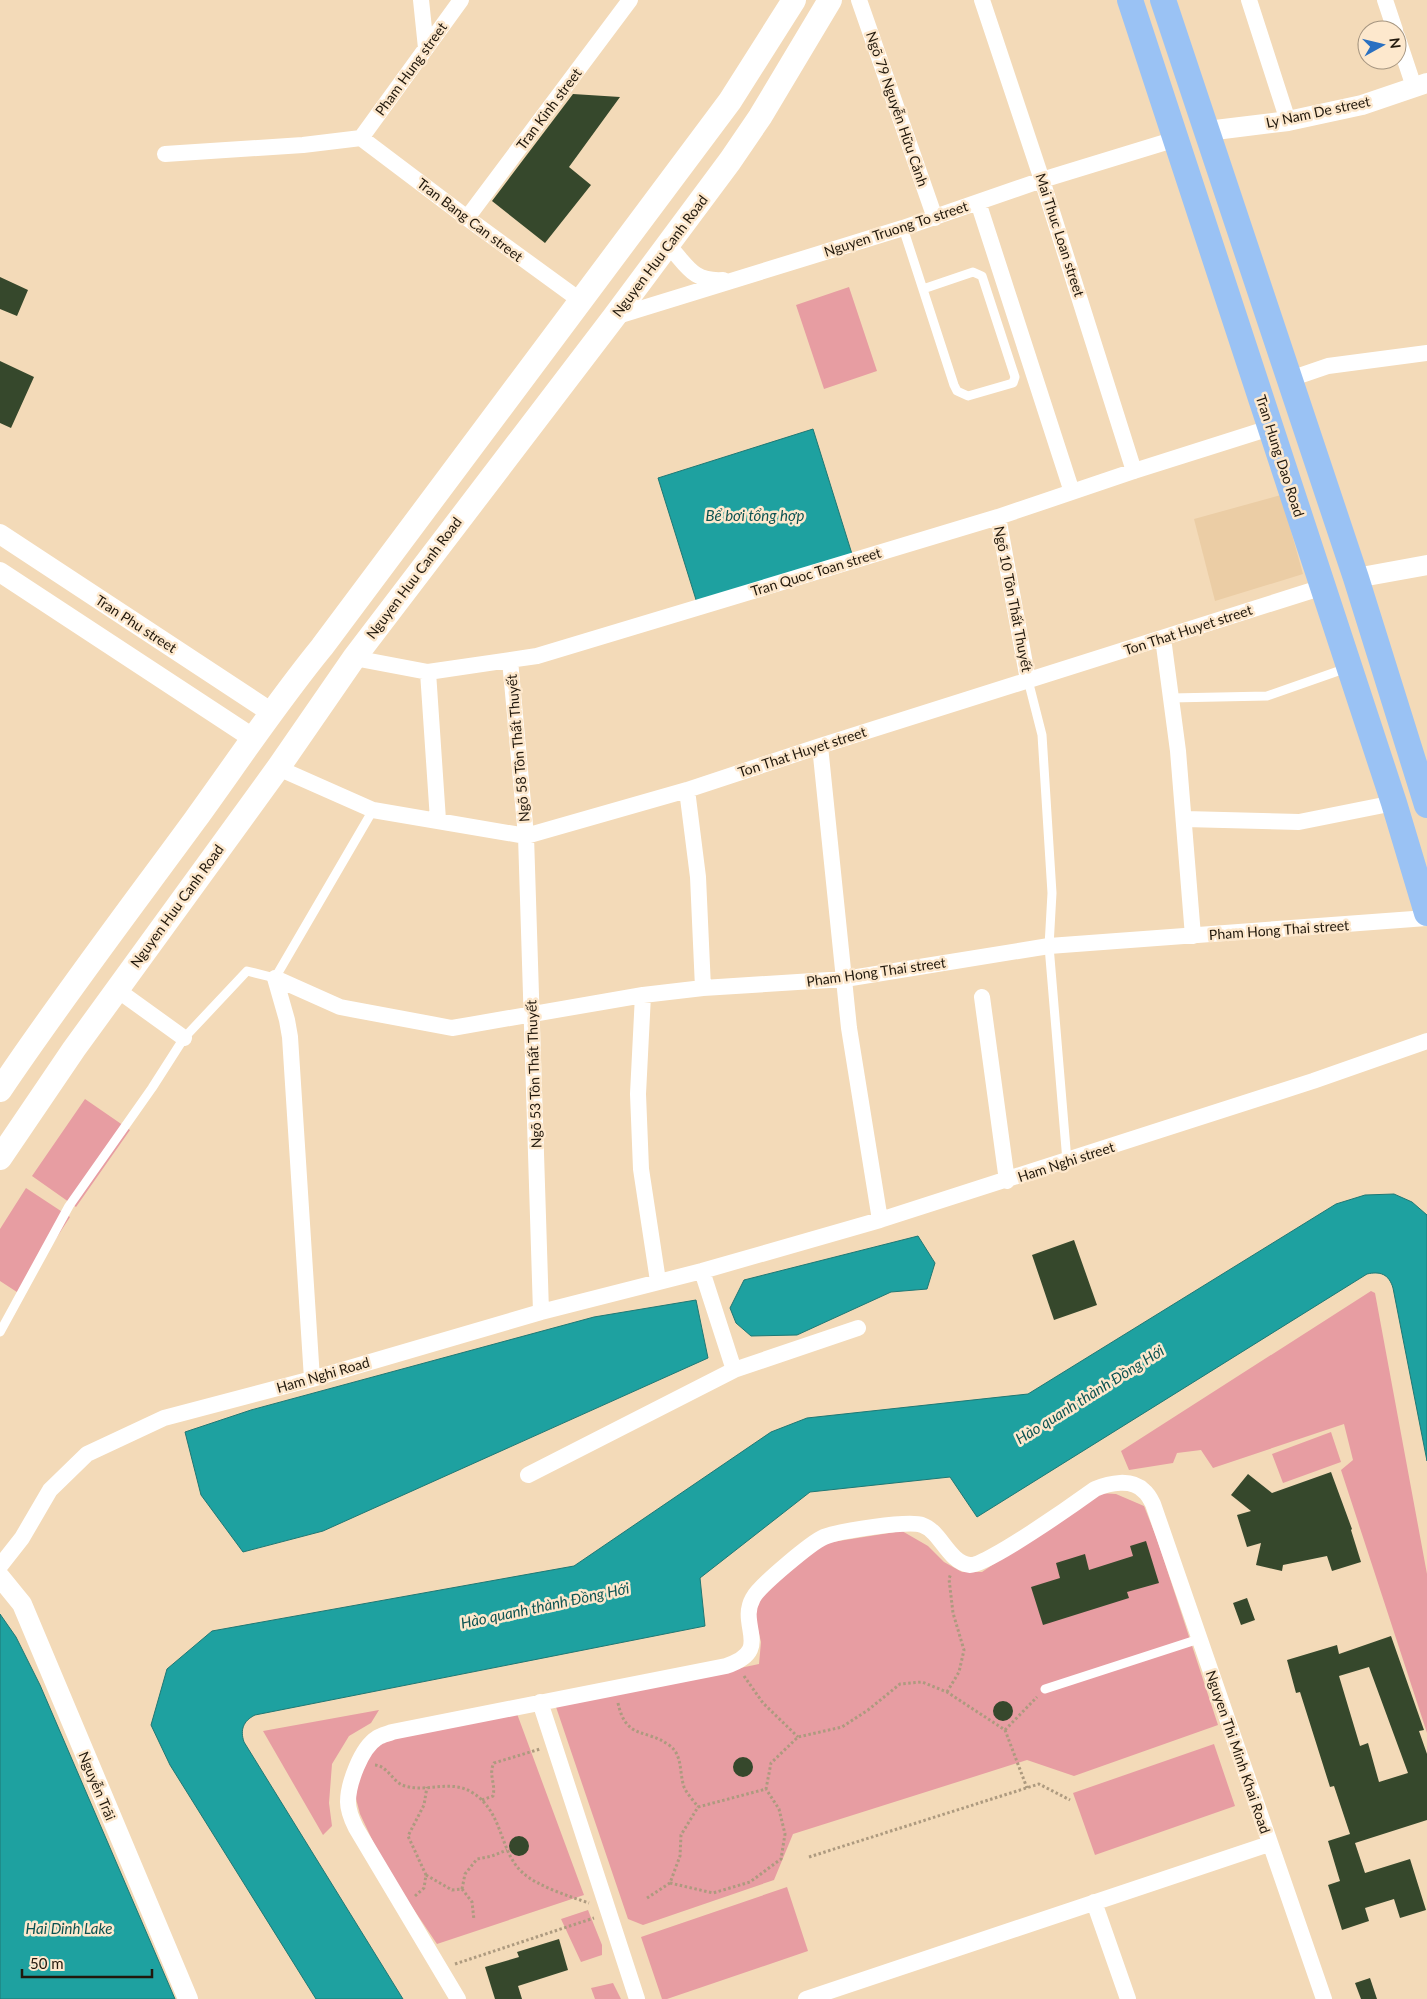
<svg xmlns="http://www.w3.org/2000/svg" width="1427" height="1999" font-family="Lato,sans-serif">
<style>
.built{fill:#ebcda5}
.green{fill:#e79da2}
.water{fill:#1ea1a0;stroke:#1f7874}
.building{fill:#36482c;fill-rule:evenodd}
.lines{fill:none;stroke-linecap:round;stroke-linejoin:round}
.path{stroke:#ad9a7f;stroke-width:3;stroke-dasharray:2.5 2.5;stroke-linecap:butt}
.service{stroke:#fff;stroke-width:9}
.minor{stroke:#fff;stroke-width:16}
.tertiary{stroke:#fff;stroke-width:20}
.secondary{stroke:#fff;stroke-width:24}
.primary{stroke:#9ac2f4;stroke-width:26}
.labels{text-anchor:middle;stroke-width:5;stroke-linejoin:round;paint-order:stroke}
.street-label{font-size:14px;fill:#21180c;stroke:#fde8cd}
.water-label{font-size:15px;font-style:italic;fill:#0b5251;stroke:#fde8cd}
</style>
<rect width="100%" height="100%" fill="#f3dab8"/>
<path class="built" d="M1281,495l22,79 -88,27 -21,-82z"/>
<path class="green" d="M849,287l28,84 -53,18 -28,-84z
M85,1099l45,31 -54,77 -44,-31z
M26,1188l44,29 -50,77 -20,-13v-52z
M1371,1291l4,2 52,281v159l-86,-263 12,-10 -9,-36 -131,44 -12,-18 -24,3 -4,10 -44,7 -8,-19z
M1331,1432l10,30 -58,21 -11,-29z
M1099,1493l17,1 28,12 13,33 61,186 -144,51 -47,-16 -234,74 -19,46 -131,45 -15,-6 -72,-212 203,-43 2,-22 -6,-25 4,-16 13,-17 54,-41 76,-12 26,15 16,16 18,10h20z
M379,1710l-8,13 -22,13 -17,28 -3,39 3,23 -9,9 -60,-104z
M516,1711l68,184 -147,49 -52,-77 -25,-53 -5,-19 10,-38 24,-20z
M1214,1744l21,62 -140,49 -22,-62z
M787,1887l21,64 -141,48h-5l-21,-62z
M588,1910l14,35v10l-21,7 -20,-43z
M613,1983l8,16h-26l-4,-11z"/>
<path class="water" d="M813,429l39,125 -155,49 -39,-125z
M1394,1194l18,8 15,13v246l-34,-173c-4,-14 -13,-17 -26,-14l-390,243 -27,-40 -140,15 -110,86 5,48 -450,89c-12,6 -15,15 -11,27l159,257h-87l-146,-234 -19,-40 16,-56 45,-38 362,-65 197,-134 36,-14 221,-24 308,-190 29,-9z
M918,1236l17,27 -8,26 -36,3 -94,43 -46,1 -15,-13 -6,-15 14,-28z
M696,1300l12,58 -385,173 -80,21 -42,-57 -16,-63 66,-22 343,-93z
M0,1614l16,23 24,48 135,314h-175z"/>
<path class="building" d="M573,94l47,3 -51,70 22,18 -46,58 -53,-42z
M0,277l28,13 -11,26 -17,-7z
M0,361l34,16 -23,51 -11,-5z
M1074,1240l23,65 -43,15 -22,-65z
M1331,1472l21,57 -1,1 10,32 -29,9 -5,-15 -44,9 -1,6 -26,-6 5,-22 -14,4 -10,-32 14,-4 -20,-16 17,-21 24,19z
M1146,1541l13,42 -32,9 2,6 -86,27 -12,-38 29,-9 -4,-15 29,-9 4,16 44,-14 -3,-10z
M1247,1598l8,22 -14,5 -8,-22z
M1391,1636l33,94 -5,1 8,23v66l-72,23 10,30 45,-14 16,51 -26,8 -6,-19 -29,9 4,13 -27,9 -14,-45 12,-4 -12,-40 22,-7 -16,-48 -4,1 -30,-95 -4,1 -9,-33 50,-15 2,9zM1369,1667l39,106 -29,9 -11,-39 -8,3 -21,-70z
M993 1711a10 10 0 1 1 20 0a10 10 0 1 1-20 0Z
M733 1767a10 10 0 1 1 20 0a10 10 0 1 1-20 0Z
M509 1846a10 10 0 1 1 20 0a10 10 0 1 1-20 0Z
M559,1939l9,31 -50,16 4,13h-27l-10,-32 34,-10 -2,-5z
M1370,1978l7,21h-16l-6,-16z"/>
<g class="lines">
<path class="path" d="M744,1676l19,27 35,34
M947,1692l12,-20 5,-22 -11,-37 -4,-34 2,-6
M618,1703c8,37 27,25 51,42 14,10 10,27 15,42 3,7 10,14 14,20
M1005,1730l32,-33
M375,1765c12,1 17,15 27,20 24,9 48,-7 71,8 31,20 26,59 50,80 14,13 48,24 66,30
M482,1800l11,-4c3,-12 -5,-22 1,-33l46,-14
M809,1857l230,-73 31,16
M426,1875l26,15 10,-1 10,13 2,18
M670,1883l43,10 37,-11 31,-23 4,-25 -6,-25 -13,-20
M462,1889l3,-15 12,-15 15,-3 15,-6
M415,1896l9,-8 2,-13 -18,-39 16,-31 3,-18
M647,1898l23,-15 10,-27 1,-21 17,-28 68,-18 5,-26 27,-26 44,-10 26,-17 32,-26 22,-2 25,10 58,38 22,58
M455,1964l139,-46"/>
<path class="service" d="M903,228l51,157 3,6 11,5 45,-13 2,-6 -33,-101 -9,-4 -50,17
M1028,680l14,55 10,158 -3,53 18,215
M1171,698l96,-2 80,-28
M0,1332l69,-126 83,-118 32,-50 63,-67 28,7 98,-168
M1045,1689l154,-50"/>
<path class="minor" d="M421,0l5,48
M859,0l76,218
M982,0l60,180 92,291
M1249,0l39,121
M1385,0l10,30
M1397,36l17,51
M361,138l106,80 114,83
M361,138l100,-138
M165,154l138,-9 58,-7
M978,202l94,290
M467,218l163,-218
M668,245c19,20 24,37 55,35
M614,317l289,-89 139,-48 134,-41
M1290,379l38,-13 99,-13
M998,517l30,163
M1163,638l15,113 15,185
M354,658l74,14 109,-16 461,-139 136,-46 136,-43
M510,660l16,176 15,476
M428,672l10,148
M820,746l29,282 31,192
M278,768l95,42 153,26 161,-46 133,-44 503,-159
M687,790l11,87 5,111
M1185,819l114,3 95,-19
M275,978l65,29 112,21 191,-33 60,-7 142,-9 204,-33 378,-28
M275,978l12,42 3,17 22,342
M116,989l68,49
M643,995l-5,99 3,75 17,112
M982,997l25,184
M734,1370l124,-42
M528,1475l206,-105 -32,-99
M0,1566l22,-28 28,-48 37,-36 77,-36 148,-39 229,-67 161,-41 178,-51 433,-139 114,-40
M540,1702l97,297
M1094,1902l34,97
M458,1999l-102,-171c-4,-8 -8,-17 -8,-26 0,-18 13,-54 29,-64 4,-3 10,-4 15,-6l334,-66c48,-16 11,-40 27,-68 6,-12 59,-56 71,-61 15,-6 85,-17 98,-12 3,1 9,5 12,8 10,10 20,31 36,32 15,2 107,-63 125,-76 14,-6 37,-11 49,2 4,3 7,9 9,13l171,495
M806,1999l463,-155"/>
<path class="tertiary" d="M1207,131l81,-10 74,-16 65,-22
M0,534l272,179
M0,572l254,167
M1356,578l71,-13
M0,1577l22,27 166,395"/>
<path class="secondary" d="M0,1090c62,-92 129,-180 195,-270 42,-58 82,-118 127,-173l408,-546 64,-101
M0,1158l74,-109 204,-281 76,-110 260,-341 116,-156 30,-44 70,-117"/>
<path class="primary" d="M1130,0l264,803 33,110
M1163,0l193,578 71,227"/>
</g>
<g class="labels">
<g class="street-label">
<text transform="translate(411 69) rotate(-54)" y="5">Pham Hung street</text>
<text transform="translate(549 109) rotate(-53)" y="5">Tran Kinh street</text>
<text transform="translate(897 109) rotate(71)" y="5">Ngõ 79 Nguyễn Hữu Cảnh</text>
<text transform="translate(1318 112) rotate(-12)" y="5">Ly Nam De street</text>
<text transform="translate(470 220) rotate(37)" y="5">Tran Bang Can street</text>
<text transform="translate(896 229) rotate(-18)" y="5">Nguyen Truong To street</text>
<text transform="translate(1060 235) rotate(72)" y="5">Mai Thuc Loan street</text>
<text transform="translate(660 256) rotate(-53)" y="5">Nguyen Huu Canh Road</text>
<text transform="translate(1280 456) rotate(72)" y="5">Tran Hung Dao Road</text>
<text transform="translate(816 572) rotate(-17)" y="5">Tran Quoc Toan street</text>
<text transform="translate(414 578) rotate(-53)" y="5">Nguyen Huu Canh Road</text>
<text transform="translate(1013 599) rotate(79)" y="5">Ngõ 10 Tôn Thất Thuyết</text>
<text transform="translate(136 624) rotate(33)" y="5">Tran Phu street</text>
<text transform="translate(1188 630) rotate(-18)" y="5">Ton That Huyet street</text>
<text transform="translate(518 748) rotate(-95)" y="5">Ngõ 58 Tôn Thất Thuyết</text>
<text transform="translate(802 752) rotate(-18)" y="5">Ton That Huyet street</text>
<text transform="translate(177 906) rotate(-54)" y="5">Nguyen Huu Canh Road</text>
<text transform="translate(1279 930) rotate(-4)" y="5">Pham Hong Thai street</text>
<text transform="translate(876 972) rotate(-8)" y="5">Pham Hong Thai street</text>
<text transform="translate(534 1074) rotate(-92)" y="5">Ngõ 53 Tôn Thất Thuyết</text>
<text transform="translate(1066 1162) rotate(-18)" y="5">Ham Nghi street</text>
<text transform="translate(323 1375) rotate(-16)" y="5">Ham Nghi Road</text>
<text transform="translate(1238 1752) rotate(71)" y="5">Nguyen Thi Minh Khai Road</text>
<text transform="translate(97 1786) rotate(67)" y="5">Nguyễn Trãi</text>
</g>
<g class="water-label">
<text x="755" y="521">Bể bơi tổng hợp</text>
<text transform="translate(1090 1395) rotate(-32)" y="5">Hào quanh thành Đồng Hới</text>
<text transform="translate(545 1606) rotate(-12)" y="5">Hào quanh thành Đồng Hới</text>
<text x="69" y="1934">Hai Dinh Lake</text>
</g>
</g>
<g transform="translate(1382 45) rotate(82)"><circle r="24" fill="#fde8cd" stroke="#a59580"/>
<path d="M0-4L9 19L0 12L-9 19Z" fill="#2a70c1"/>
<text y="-8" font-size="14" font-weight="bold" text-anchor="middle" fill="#21180c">N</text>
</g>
<path d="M22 1969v8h130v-8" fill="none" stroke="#21180c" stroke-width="2.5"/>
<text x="30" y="1969" font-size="15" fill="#21180c" stroke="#fde8cd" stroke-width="4" paint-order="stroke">50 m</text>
</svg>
